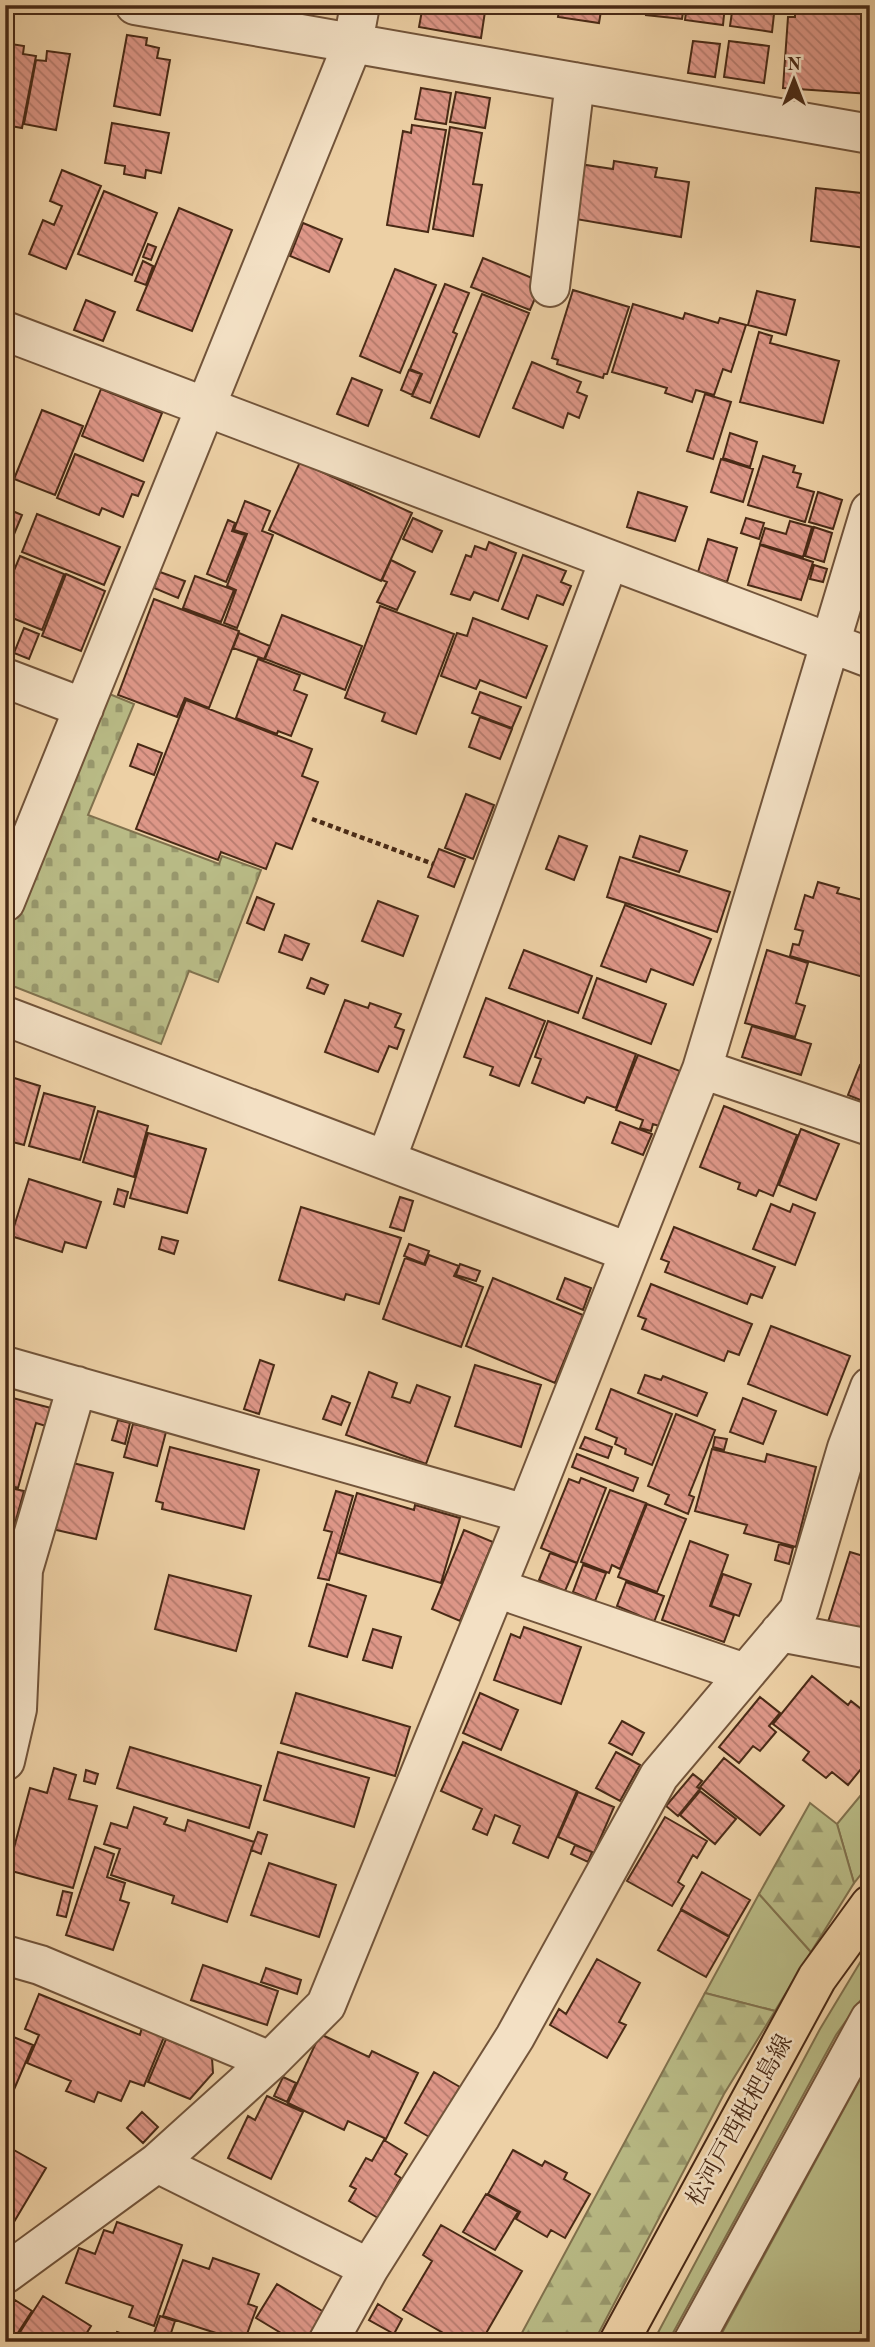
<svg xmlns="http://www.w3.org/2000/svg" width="875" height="2347" font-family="'Old Standard TT','Noto Serif JP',serif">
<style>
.grass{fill:#b9bb86;stroke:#81724e;stroke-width:2}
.forest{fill:url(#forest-firs);stroke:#81724e;stroke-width:2}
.cemetery{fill:url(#cemetery-stones);stroke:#81724e;stroke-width:2}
.building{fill:url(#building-back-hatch);stroke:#492a16;stroke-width:2}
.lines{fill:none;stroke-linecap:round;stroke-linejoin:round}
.minor-casing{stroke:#72543a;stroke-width:42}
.major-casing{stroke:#492a16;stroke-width:42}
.path{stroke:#492a16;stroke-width:4.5;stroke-dasharray:5 3.5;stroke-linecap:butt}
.minor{stroke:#f3e0c4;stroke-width:38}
.major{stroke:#edd0a5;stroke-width:38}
.labels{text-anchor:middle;stroke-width:5;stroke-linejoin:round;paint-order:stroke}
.street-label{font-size:24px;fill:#492a16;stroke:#f3e0c4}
</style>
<defs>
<pattern id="forest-firs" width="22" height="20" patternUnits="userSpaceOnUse" patternTransform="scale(1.75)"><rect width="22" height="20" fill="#b9bb86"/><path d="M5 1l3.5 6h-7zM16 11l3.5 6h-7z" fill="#98986d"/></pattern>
<pattern id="cemetery-stones" width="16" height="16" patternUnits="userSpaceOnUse" patternTransform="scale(1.75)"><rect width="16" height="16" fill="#b9bb86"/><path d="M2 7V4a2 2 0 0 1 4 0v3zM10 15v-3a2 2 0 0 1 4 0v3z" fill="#98986d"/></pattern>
<pattern id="building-back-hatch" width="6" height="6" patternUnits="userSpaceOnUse" patternTransform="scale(1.75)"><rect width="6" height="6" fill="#de9788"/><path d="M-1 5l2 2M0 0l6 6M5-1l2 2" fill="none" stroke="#b67b6e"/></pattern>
</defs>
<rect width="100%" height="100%" fill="#edd0a5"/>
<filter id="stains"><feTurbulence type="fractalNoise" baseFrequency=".00286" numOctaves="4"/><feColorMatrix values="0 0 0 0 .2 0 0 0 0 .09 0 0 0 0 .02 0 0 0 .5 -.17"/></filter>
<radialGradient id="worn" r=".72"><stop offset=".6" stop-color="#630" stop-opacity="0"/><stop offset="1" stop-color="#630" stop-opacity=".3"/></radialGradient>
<path class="grass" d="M870,1784v79l-16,20 -17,-59z
M759,1894l52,58 -36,59 -70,-18z
M870,1946v41l-34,48 -168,307h-15l167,-313z
M870,2061v251l-15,30h-138z"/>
<path class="forest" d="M810,1803l27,21 17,59 -43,69 -52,-58z
M705,1993l70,18 -51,83 -130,248h-77z"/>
<path class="cemetery" d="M107,693l27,11 -46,111 131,49 3,-8 39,14 -43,112 -29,-11 -28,73 -156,-61v-45z"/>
<path class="building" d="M423,5h63l-5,33 -62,-11z
M560,5h42l-3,18 -41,-6z
M605,5h38l-1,8 -38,-5z
M647,5h37l-2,14 -36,-4z
M687,5h38l-2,20 -38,-5z
M733,5h42l-3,27 -42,-6z
M795,9l75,5v80l-87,-6 5,-71h7z
M127,35l20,3 -1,7 13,3 -2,10 13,2 -10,55 -46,-9z
M693,41l27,3 -5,33 -27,-4z
M729,41l40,5 -5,37 -40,-6z
M5,43l19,3 -1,8 13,2 -14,72 -17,-3z
M47,51l23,3 -14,76 -32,-6 12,-64 10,1z
M421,88l30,5 -5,31 -31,-5z
M456,92l34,6 -5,30 -35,-6z
M112,123l57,10 -8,40 -15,-3 -1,8 -21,-4 1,-8 -20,-3z
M412,125l34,5 -18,102 -41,-7 16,-94 8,2z
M450,127l32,6 -9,51 9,1 -9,51 -40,-7z
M614,161l43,7 -2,9 34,5 -8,55 -111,-19 9,-54 34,5z
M62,170l39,16 -35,83 -37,-15 14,-34 11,5 8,-19 -12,-5z
M816,188l54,6 -4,54 -55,-7z
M104,191l53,22 -25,62 -54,-21z
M179,208l53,22 -40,101 -55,-21z
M303,223l39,16 -13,33 -39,-16z
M148,244l8,3 -5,13 -8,-3z
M483,258l59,24 -12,28 -59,-23z
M143,261l10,5 -7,19 -11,-4z
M395,269l41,16 -36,88 -40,-17z
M445,284l24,9 -16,39 4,2 -27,69 -18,-7 10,-22 -12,-5z
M573,290l56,17 -22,67h-3l-1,4 -46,-14 1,-4 -6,-2z
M757,291l38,9 -9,35 -38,-10z
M482,294l47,19 -50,124 -48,-19z
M86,300l29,12 -12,29 -29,-11z
M633,304l50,15 2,-6 33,10 2,-5 26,7 -15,47 -8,-3 -9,26 -18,-5 -4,12 -27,-9 2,-5 -55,-16z
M759,332l13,4 -2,7 69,18 -16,62 -83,-21z
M532,362l49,20 -4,10 10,4 -8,22 -11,-5 -5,15 -50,-20z
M409,370l12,4 -9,21 -11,-5z
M352,378l30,12 -14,36 -31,-12z
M101,389l61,24 -19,48 -61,-25z
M705,394l26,8 -18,57 -26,-8z
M42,410l41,16 -28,69 -41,-16z
M730,433l27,9 -7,25 -27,-9z
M75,454l69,28 -6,14 -6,-2 -9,23 -21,-9 -3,7 -42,-17z
M763,456l32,10 -2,6 8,2 -4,13 17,5 -9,30 -57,-17z
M721,459l32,10 -10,33 -32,-10z
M300,462l112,51 -31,68 -112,-51z
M638,492l49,15 -12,34 -48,-14z
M818,492l24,8 -9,29 -24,-7z
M245,501l25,10 -8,20 11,4 -36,93 -13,-5 12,-33 -9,-4 20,-52 -13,-4z
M10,510l12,5 -17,41v-34z
M37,514l83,33 -16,38 -82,-33z
M413,518l29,13 -10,21 -29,-13z
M746,518l18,5 -5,16 -18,-6z
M228,520l7,3 -3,8 13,4 -19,47 -19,-8z
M790,521l22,6 -9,30 -43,-13 5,-16 21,6z
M814,527l18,6 -8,29 -19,-6z
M708,539l29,9 -10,34 -29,-10z
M489,542l27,11 -18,48 -24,-9 -4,8 -19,-6 15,-39 5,2 4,-11 11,4z
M760,545l53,17 -12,38 -53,-15z
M523,555l43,16 -5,11 10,4 -8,19 -26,-10 -9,24 -26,-10z
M20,556l44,18 -22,56 -37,-15v-23z
M391,560l24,12 -18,38 -20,-8 10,-20 -5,-2z
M814,565l13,4 -4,13 -13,-3z
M160,572l25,9 -7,17 -24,-10z
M66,574l39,17 -24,60 -39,-15z
M195,576l39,14 -13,32 -38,-14z
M154,599l85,32 -30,77 -24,-10 -8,19 -59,-22z
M380,606l74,28 -38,100 -34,-13 3,-8 -40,-15z
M282,615l80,31 -17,44 -80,-31z
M473,618l74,28 -21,52 -46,-18 -4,9 -35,-13 16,-43 10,3z
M24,628l15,6 -10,25 -15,-6z
M239,633l31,13 -6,13 -31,-11z
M258,659l42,16 -6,15 13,5 -16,41 -13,-5 -1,3 -41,-16z
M480,692l41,15 -9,21 -40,-15z
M186,700l126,49 -10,27 16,6 -26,67 -16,-6 -10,26 -45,-17 -3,8 -82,-31z
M480,717l32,12 -12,30 -31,-12z
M138,744l24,9 -8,22 -24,-9z
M466,794l28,11 -21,54 -28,-11z
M559,836l28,10 -13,34 -28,-11z
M640,836l47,15 -8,21 -46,-15z
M439,849l26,10 -11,28 -26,-10z
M620,857l110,35 -13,40 -110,-35z
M818,882l21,6 -2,5 33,9v77l-80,-23 3,-12 6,1 4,-14 -8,-2 10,-34 8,3z
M257,897l17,7 -10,26 -17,-7z
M378,901l40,15 -15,40 -41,-15z
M625,905l86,34 -18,46 -42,-16 -5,13 -45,-16z
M285,935l24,9 -7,16 -23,-8z
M524,950l68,26 -14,37 -69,-25z
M767,950l41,13 -12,40 9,3 -10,31 -50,-14z
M311,978l17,7 -4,9 -17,-6z
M597,978l69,26 -15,40 -68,-26z
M486,998l59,23 -26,65 -29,-11 3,-8 -29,-10z
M345,1000l23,8 2,-5 31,11 -6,13 9,3 -7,19 -8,-3 -11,26 -53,-20z
M548,1021l88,33 -20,54 -29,-11 -3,6 -52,-20 9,-24 -6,-2z
M752,1026l59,18 -10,31 -59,-18z
M638,1055l42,16 -21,55 -6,-2 -2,7 -11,-3 3,-8 -27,-10z
M860,1065l10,3v36l-22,-9z
M11,1077l29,9 -16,59 -19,-5v-56l4,1z
M44,1093l51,14 -15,53 -51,-14z
M724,1106l73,29 -24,61 -14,-6 -3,6 -18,-7 2,-6 -40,-16z
M98,1111l50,15 -14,51 -51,-15z
M620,1122l32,12 -9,21 -31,-12z
M801,1129l38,15 -23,56 -37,-15z
M148,1133l58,16 -19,64 -57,-15z
M29,1179l72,23 -15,46 -21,-6 -3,10 -51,-16z
M118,1189l10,3 -4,15 -10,-3z
M400,1197l13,4 -9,30 -14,-4z
M771,1204l19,8 3,-8 22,9 -20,52 -42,-16z
M301,1207l100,31 -22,66 -33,-10 -2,6 -65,-20z
M674,1227l101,40 -13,31 -11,-4 -4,10 -82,-32 4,-10 -8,-3z
M162,1237l16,4 -4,13 -15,-5z
M409,1244l20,7 -5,13 -20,-8z
M429,1255l30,11 -5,10 29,11 -22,60 -78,-28 22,-61 20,7z
M460,1264l20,7 -4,10 -20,-6z
M493,1278l90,37 -28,68 -89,-37z
M565,1278l26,10 -8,22 -26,-11z
M651,1284l101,40 -13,31 -11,-4 -4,10 -82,-32 4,-10 -8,-3z
M771,1326l79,30 -23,59 -79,-31z
M260,1360l14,5 -15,49 -15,-5z
M475,1365l66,20 -20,62 -66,-21z
M369,1372l28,11 -5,14 18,6 7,-18 33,12 -24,67 -80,-29z
M645,1375l16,5 2,-4 44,17 -10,23 -59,-23z
M611,1389l61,25 -20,51 -27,-11 1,-5 -11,-5 2,-6 -21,-9z
M5,1396l46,12 -5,18 -10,-3 -18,65 -13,-4z
M332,1396l18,7 -9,22 -18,-6z
M743,1398l33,13 -13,33 -33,-12z
M676,1414l39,16 -26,65 5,2 -6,17 -23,-10 4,-9 -21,-9z
M118,1420l12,3 -5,21 -13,-4z
M133,1424l33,8 -9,34 -33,-9z
M585,1437l27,10 -4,11 -28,-10z
M715,1437l12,2 -3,11 -11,-3z
M170,1447l89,23 -15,59 -82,-20 1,-6 -7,-2z
M712,1449l53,13 2,-8 49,13 -20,80 -52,-14 3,-8 -52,-14z
M577,1454l61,24 -5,13 -61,-24z
M69,1462l44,11 -17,66 -44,-10z
M581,1478l25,10 -29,75 -36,-15 28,-69 10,4z
M10,1488l14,3 -10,36 -9,-3z
M610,1490l36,13 -26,66 -8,-4 -3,8 -28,-11z
M336,1491l17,5 -24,84 -11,-2 14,-46 -8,-2z
M357,1493l57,17 1,-5 45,13 -19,65 -102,-30z
M647,1504l39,15 -29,73 -39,-15z
M464,1530l29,12 -33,79 -28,-12z
M690,1541l38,14 -18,51 24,9 -10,27 -62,-22z
M779,1544l14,4 -4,16 -14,-4z
M850,1552l20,6 -3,76 -39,-12z
M550,1553l27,10 -12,28 -26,-11z
M583,1565l23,8 -11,28 -22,-9z
M723,1574l28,10 -12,32 -28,-10z
M169,1575l82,21 -15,55 -81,-22z
M626,1582l38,14 -10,26 -37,-16z
M327,1584l39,12 -19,61 -38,-11z
M524,1627l57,20 -20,57 -67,-24 17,-46 9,4z
M373,1629l28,8 -9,31 -29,-8z
M812,1676l36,29 3,-4 19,15v42l-22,27 -16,-13 -6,6 -23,-18 6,-8 -36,-28z
M296,1693l114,34 -15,49 -114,-33z
M480,1693l38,17 -17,40 -38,-17z
M760,1697l20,16 -11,13 7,6 -16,19 -7,-5 -14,17 -20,-16z
M622,1721l22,12 -12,22 -23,-12z
M463,1742l114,49 -29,67 -35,-15 7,-17 -25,-11 -8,20 -14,-6 9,-20 -41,-18z
M130,1747l131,39 -12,42 -132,-40z
M278,1752l91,26 -15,49 -90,-27z
M616,1752l24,13 -20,36 -24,-13z
M724,1758l60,48 -24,29 -60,-48z
M54,1768l22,7 -7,24 28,7 -24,82 -65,-18 22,-82 17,5z
M86,1770l12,4 -3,10 -11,-3z
M693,1774l9,7 -5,6 3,2 -22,27 -12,-10z
M700,1791l36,28 -21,25 -35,-29z
M578,1792l36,15 -20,46 -36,-16z
M134,1807l33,11 -3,6 21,7 3,-11 66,22 -27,80 -55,-19 2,-7 -63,-21 9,-26 -16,-5 7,-21 16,5z
M665,1817l42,24 -10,17 -4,-3 -15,27 6,4 -12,20 -45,-25z
M258,1832l9,3 -6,19 -10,-4z
M575,1845l17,7 -4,10 -17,-8z
M95,1847l19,7 -7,23 18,6 -5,17 9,3 -16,47 -47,-15z
M269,1863l67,22 -17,52 -68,-22z
M702,1872l48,28 -21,36 -48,-27z
M63,1891l9,2 -6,24 -9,-2z
M681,1910l48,27 -23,40 -48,-27z
M597,1959l43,24 -21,39 7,3 -19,33 -57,-33 9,-16 7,5z
M203,1965l75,26 -11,34 -76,-25z
M266,1968l35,12 -4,14 -36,-12z
M39,1994l101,41 2,-8 22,10 -20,49 -14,-5 -9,20 -23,-9 -4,10 -28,-11 5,-10 -44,-18 12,-28 -14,-6z
M320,2034l49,23 3,-6 46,22 -32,66 -38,-18 -4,9 -56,-27z
M11,2036l22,9 -23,54 -5,-2v-46z
M166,2039l46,19 1,15 -23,26 -42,-17z
M434,2072l26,15 -29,51 -26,-15z
M283,2077l13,6 -9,19 -13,-6z
M267,2096l36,16 -32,67 -43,-21 20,-42 7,4z
M142,2112l16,15 -15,16 -16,-15z
M384,2140l23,14 -12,20 6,4 -23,40 -29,-17 7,-12 -6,-3 16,-28 6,3z
M5,2145l41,23 -35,59 -6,-3z
M513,2150l29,16 3,-5 22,12 -3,6 26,15 -25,44 -14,-8 -4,7 -31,-18 4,-7 -32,-18z
M486,2194l32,18 -23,38 -32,-18z
M117,2222l65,23 -28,81 -25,-9 4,-11 -67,-23 13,-35 16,6 9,-24 9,3z
M441,2225l81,46 -41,71h-22l-56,-32 29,-49 -9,-6z
M213,2258l46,16 -11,30 9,3 -13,35 -81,-26 20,-56 26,9z
M277,2284l47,28 -18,30h-10l-40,-24z
M43,2296l48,30 -8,13 -13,-4 -3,7 -52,-2z
M15,2300l17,11 -18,28 -9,-6v-17z
M378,2304l24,15 -8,15 -25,-14z
M160,2316l15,5 -7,21h-17z
M117,2332l28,10h-32z"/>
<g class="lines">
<g class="minor-casing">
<path id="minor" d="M135,5l735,129
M550,287l25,-205
M5,331l865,327
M5,678l79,30
M5,902l348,-859 7,-38
M5,1016l623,236
M702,1069l168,57
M386,1160l223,-600
M5,1366l521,148
M496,1588l249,85
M780,1632l90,17
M5,1761l12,-52 6,-139 54,-184
M5,1955l35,10 230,96
M157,2163l212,105
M5,2274l152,-111 113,-102 56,-56 200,-491 176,-445 168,-558
M328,2342l41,-74 146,-231 144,-261 140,-166 48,-162 23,-61
M693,2342l177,-323"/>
</g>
<g class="major-casing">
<path id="major" d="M619,2342l198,-364 53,-73"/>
</g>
<path class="path" d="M312,819l121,45"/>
<use href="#minor" class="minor"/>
<use href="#major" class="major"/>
</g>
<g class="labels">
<g class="street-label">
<text transform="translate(739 2120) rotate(-61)" y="8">松河戸西枇杷島線</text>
</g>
</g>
<rect width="875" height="2347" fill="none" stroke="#edd0a5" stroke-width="28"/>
<rect x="7" y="7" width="861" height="2333" fill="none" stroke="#492a16" stroke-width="3.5"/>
<rect x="14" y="14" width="847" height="2319" fill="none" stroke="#492a16" stroke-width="2"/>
<g transform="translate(794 80)" stroke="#f3e0c4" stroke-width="5" paint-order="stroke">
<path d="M0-5L12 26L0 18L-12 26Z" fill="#492a16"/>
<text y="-10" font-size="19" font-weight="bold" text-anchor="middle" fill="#492a16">N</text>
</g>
<rect width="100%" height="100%" filter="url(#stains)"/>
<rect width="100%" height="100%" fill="url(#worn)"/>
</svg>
